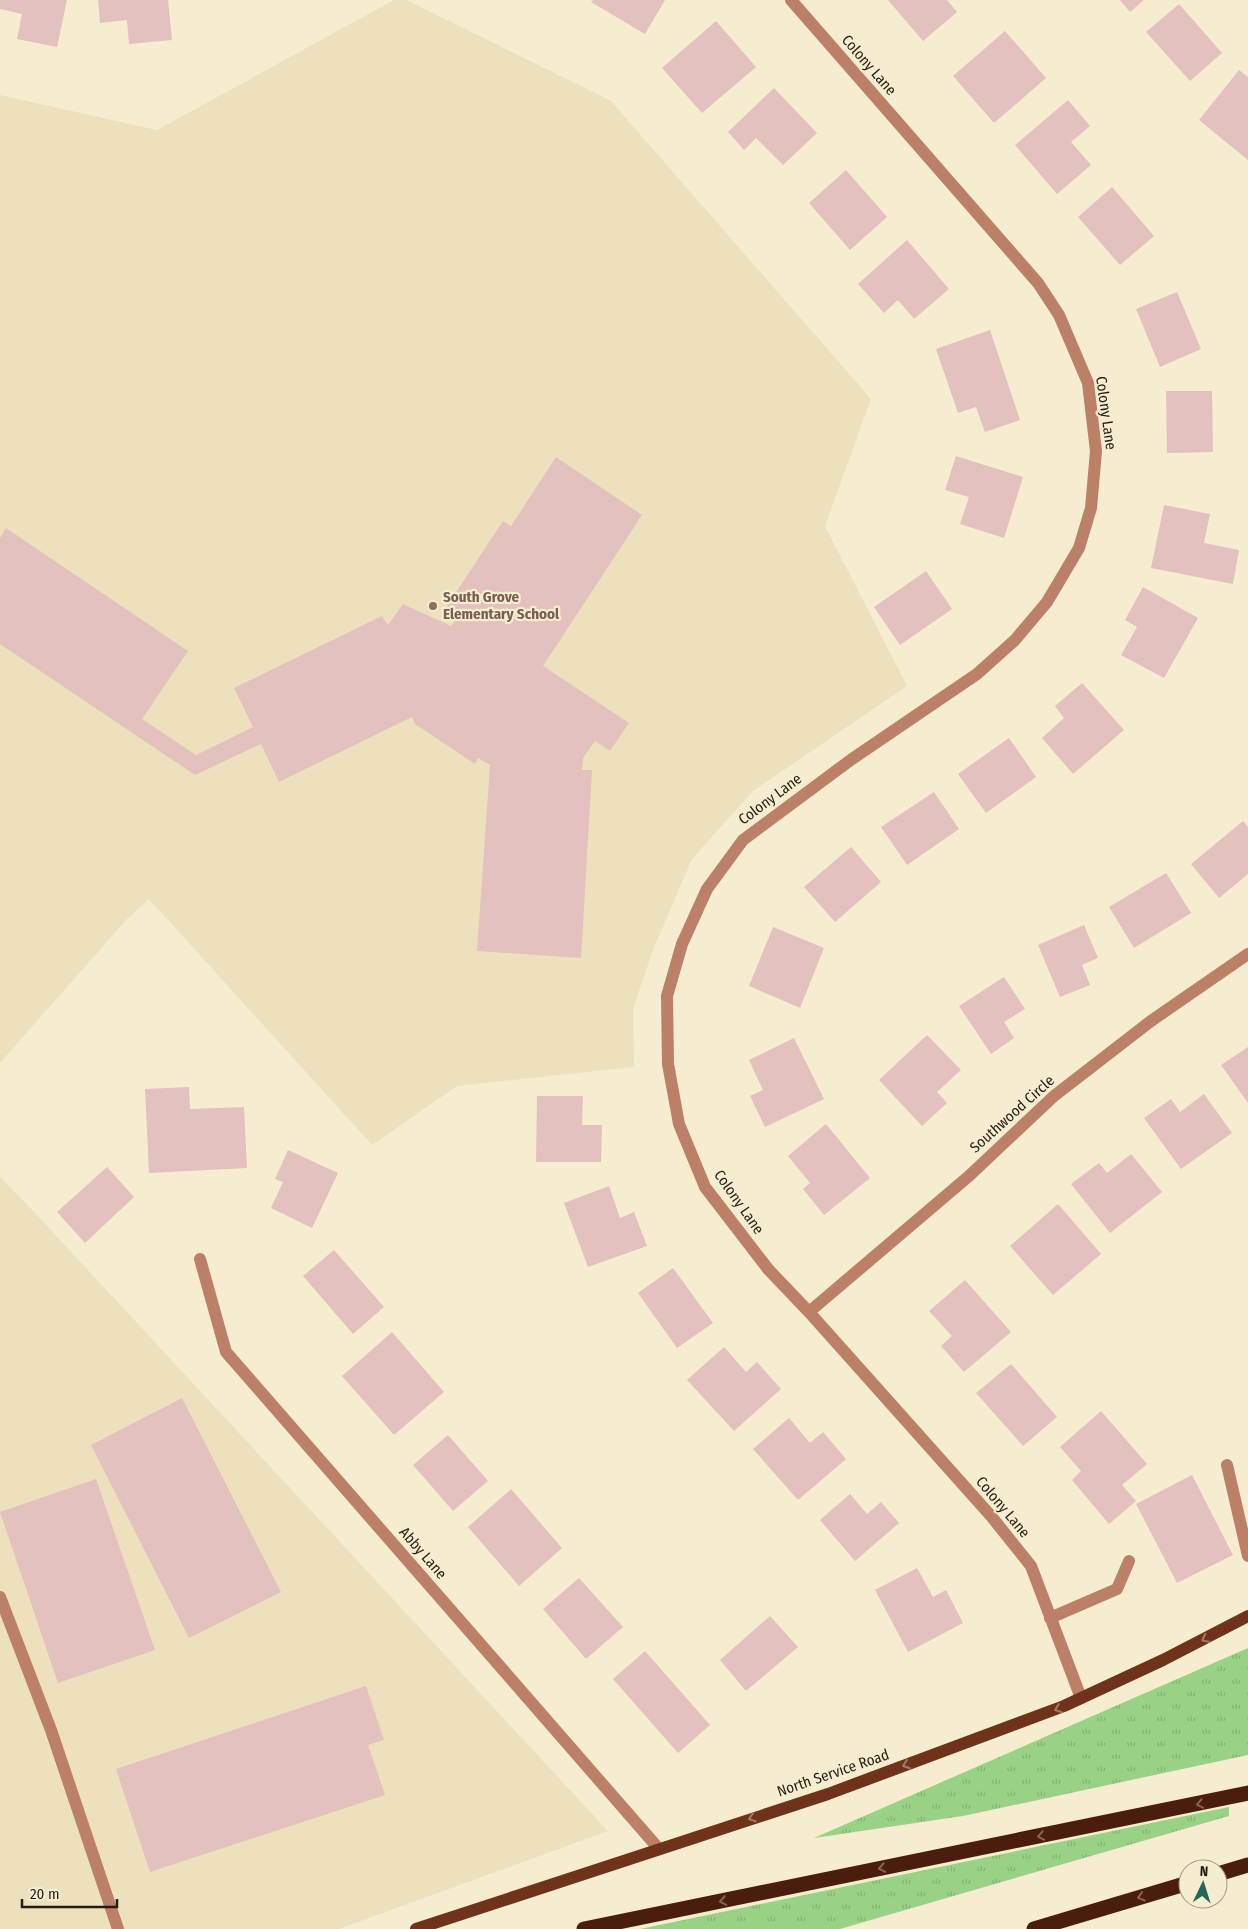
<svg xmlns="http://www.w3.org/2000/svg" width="1248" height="1929" font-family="'Fira Sans Condensed',sans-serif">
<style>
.built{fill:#ede1bd}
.grass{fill:url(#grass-tufts)}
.building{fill:#e2c1be}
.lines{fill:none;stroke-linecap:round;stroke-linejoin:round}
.minor{stroke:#bc7f68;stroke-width:12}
.major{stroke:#6f321a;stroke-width:12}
.highway{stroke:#4b1e0c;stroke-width:15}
.oneway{stroke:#a57c63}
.oneway2{stroke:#876651}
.education-dot{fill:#8d6e63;stroke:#f6ecd0;stroke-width:2}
.labels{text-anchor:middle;stroke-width:4.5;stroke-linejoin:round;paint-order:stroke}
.street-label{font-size:15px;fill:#211e13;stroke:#f6ecd0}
.education-label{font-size:15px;font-weight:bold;fill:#785e54;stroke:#f6ecd0;text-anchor:start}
</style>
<defs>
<pattern id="grass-tufts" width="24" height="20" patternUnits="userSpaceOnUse" patternTransform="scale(1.25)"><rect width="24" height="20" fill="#9ad285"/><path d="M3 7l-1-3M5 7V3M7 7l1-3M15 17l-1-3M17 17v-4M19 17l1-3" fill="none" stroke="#84b472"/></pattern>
</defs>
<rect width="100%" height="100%" fill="#f6ecd0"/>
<path class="built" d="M394,0h13l204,101 260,298 -46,127 82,160 -154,105 -61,68 -39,91 -20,59 1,58 -177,19 -85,59 -223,-246 -22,20 -127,144v-968l157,35z
M0,1177l36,37 572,617 -269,98h-339z"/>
<path class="grass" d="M1248,1648v107l-285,61 -149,22z
M1229,1807v9l-389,113h-200z"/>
<path class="building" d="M0,0h67l-10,47 -40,-8 5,-25 -22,-5z
M98,0h70l4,40 -43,4 -2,-24 -27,3z
M593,0h72l-20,34 -54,-32z
M888,0h59l10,12 -34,29z
M1120,0h24l-14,12z
M1179,4l43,49 -32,28 -44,-49z
M716,21l40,46 -54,46 -40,-45z
M1005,31l41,47 -52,45 -41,-47z
M1239,70l9,7v83l-49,-40z
M774,88l43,45 -34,32 -27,-27 -12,12 -16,-18z
M1068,100l22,26 -19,16 20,23 -34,29 -42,-49z
M846,170l41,47 -37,33 -41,-47z
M1112,187l42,49 -34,29 -42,-48z
M907,240l42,49 -35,30 -16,-19 -14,13 -26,-29z
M1177,292l24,57 -41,18 -24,-58z
M990,330l30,90 -35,12 -9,-25 -18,6 -22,-64z
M1166,391h46l1,61 -46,1z
M956,456l67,21 -19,61 -44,-14 9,-27 -24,-7z
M556,457l86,58 -99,151 86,57 -19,28 -15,-10 -12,17 -1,12h10l-11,188 -104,-7 13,-186 -12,-7 -3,6 -60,-40 -3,-7 -133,65 -18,-38 -66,31 -195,-131v-106l6,-10 182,123 -46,68 54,36 57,-28 -19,-39 148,-72 6,9 15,-21 48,22 9,-11 -13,-9 56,-85 8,5z
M1164,505l46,9 -6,29 35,7 -6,34 -82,-16z
M926,571l26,38 -52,36 -26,-38z
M1143,587l55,31 -34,60 -43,-23 16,-28 -12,-7z
M1082,683l42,47 -51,44 -31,-36 22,-20 -9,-12z
M1009,738l27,39 -50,36 -28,-39z
M934,792l25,37 -52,36 -26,-38z
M1243,821l5,6v47l-29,24 -28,-34z
M851,847l30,35 -46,40 -31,-35z
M1166,873l25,40 -57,35 -25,-41z
M1084,925l14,33 -16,7 8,20 -30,12 -22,-52z
M773,927l51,21 -24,60 -51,-22z
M1004,977l21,32 -21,13 10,16 -23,16 -32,-48z
M927,1035l34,35 -24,22 10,11 -25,23 -43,-46z
M794,1038l30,61 -59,28 -15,-31 13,-6 -14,-30z
M1248,1047v56l-27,-38z
M189,1087l1,22 54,-2 3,61 -98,5 -4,-84z
M1204,1094l28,39 -51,36 -37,-51 27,-19 9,13z
M537,1096h46l-1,29h20l-1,37h-65z
M826,1124l44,54 -46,37 -21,-26 7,-6 -22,-27z
M288,1150l50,23 -26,55 -41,-20 12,-26 -8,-3z
M1131,1154l31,38 -52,41 -39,-49 28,-21 8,10z
M107,1167l27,30 -49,46 -28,-31z
M609,1186l11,32 14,-6 13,34 -59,21 -24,-64z
M1058,1204l43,50 -48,41 -43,-49z
M334,1250l50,57 -31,27 -50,-58z
M673,1268l40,55 -36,25 -39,-55z
M965,1280l46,52 -47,40 -23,-26 11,-10 -23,-25z
M392,1332l52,60 -50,43 -52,-59z
M724,1347l22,25 11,-10 24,27 -47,42 -47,-51z
M1011,1364l46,53 -34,29 -47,-53z
M182,1398l99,194 -92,46 -98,-193z
M1101,1411l46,53 -25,21 14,16 -27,23 -37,-44 9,-9 -21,-24z
M789,1418l21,25 13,-11 23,27 -48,41 -45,-51z
M448,1435l40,46 -35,30 -40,-46z
M1192,1475l41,80 -56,28 -41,-79z
M96,1479l59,171 -97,33 -58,-171z
M511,1489l51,59 -43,38 -51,-59z
M850,1494l17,20 14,-12 18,21 -44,38 -35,-41z
M917,1568l16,29 13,-7 17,33 -55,29 -33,-62z
M579,1578l44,49 -37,32 -43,-50z
M770,1616l28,31 -52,44 -26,-31z
M645,1651l65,74 -32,28 -65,-74z
M366,1686l18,54 -16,5 17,50 -235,77 -34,-103z"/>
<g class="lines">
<path class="minor" d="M791,0l247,283 21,32 29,68 8,68 -5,57 -12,40 -32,54 -32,38 -38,34 -125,85 -109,81 -36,49 -25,55 -15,52 1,68 11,60 26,63 63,82 41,43 182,204 40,50 50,132
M200,1259l26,93 433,497
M809,1312l160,-136 85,-80 97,-75 97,-67
M1227,1465l21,91
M0,1597l51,133 67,199
M1050,1618l67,-29 12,-28"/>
<path class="major" d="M416,1929l412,-135 236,-88 99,-46 85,-44"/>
<path class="highway" d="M1218,1874l30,-9
M584,1929l664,-136
M1034,1929l154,-46"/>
</g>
<defs><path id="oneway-chevron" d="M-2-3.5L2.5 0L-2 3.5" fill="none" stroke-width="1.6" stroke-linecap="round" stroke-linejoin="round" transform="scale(1.25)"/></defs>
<g class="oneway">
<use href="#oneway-chevron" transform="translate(1205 1639) rotate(153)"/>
<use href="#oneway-chevron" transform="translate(1058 1709) rotate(159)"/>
<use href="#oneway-chevron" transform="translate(906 1765) rotate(160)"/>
<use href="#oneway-chevron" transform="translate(752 1818) rotate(162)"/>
</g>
<g class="oneway2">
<use href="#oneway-chevron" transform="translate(1200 1804) rotate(169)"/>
<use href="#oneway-chevron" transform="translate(1041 1836) rotate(169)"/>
<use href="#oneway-chevron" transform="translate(882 1868) rotate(169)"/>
<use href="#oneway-chevron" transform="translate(1141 1897) rotate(163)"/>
<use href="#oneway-chevron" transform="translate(723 1901) rotate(169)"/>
</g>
<circle class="education-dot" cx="433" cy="606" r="5"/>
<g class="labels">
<g class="street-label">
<text transform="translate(869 65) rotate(49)" y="5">Colony Lane</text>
<text transform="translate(1106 413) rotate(82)" y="5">Colony Lane</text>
<text transform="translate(770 799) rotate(-37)" y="5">Colony Lane</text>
<text transform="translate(1012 1114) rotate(-42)" y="5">Southwood Circle</text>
<text transform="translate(739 1202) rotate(55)" y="5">Colony Lane</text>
<text transform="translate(1003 1507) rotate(50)" y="5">Colony Lane</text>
<text transform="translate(423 1553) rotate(49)" y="5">Abby Lane</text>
<text transform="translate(833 1773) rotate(-19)" y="5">North Service Road</text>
</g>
<g class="education-label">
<text x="443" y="602">South Grove<tspan x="443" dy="17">Elementary School</tspan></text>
</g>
</g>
<g transform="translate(1203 1884) rotate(4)"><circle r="24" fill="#f6ecd0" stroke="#a19a84"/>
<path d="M0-4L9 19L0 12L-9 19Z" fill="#246657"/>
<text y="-8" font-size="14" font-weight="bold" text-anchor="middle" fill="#211e13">N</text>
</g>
<path d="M22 1899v8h95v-8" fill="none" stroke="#211e13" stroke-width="2.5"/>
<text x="30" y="1899" font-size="15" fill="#211e13" stroke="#f6ecd0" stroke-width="4" paint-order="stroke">20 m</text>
</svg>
